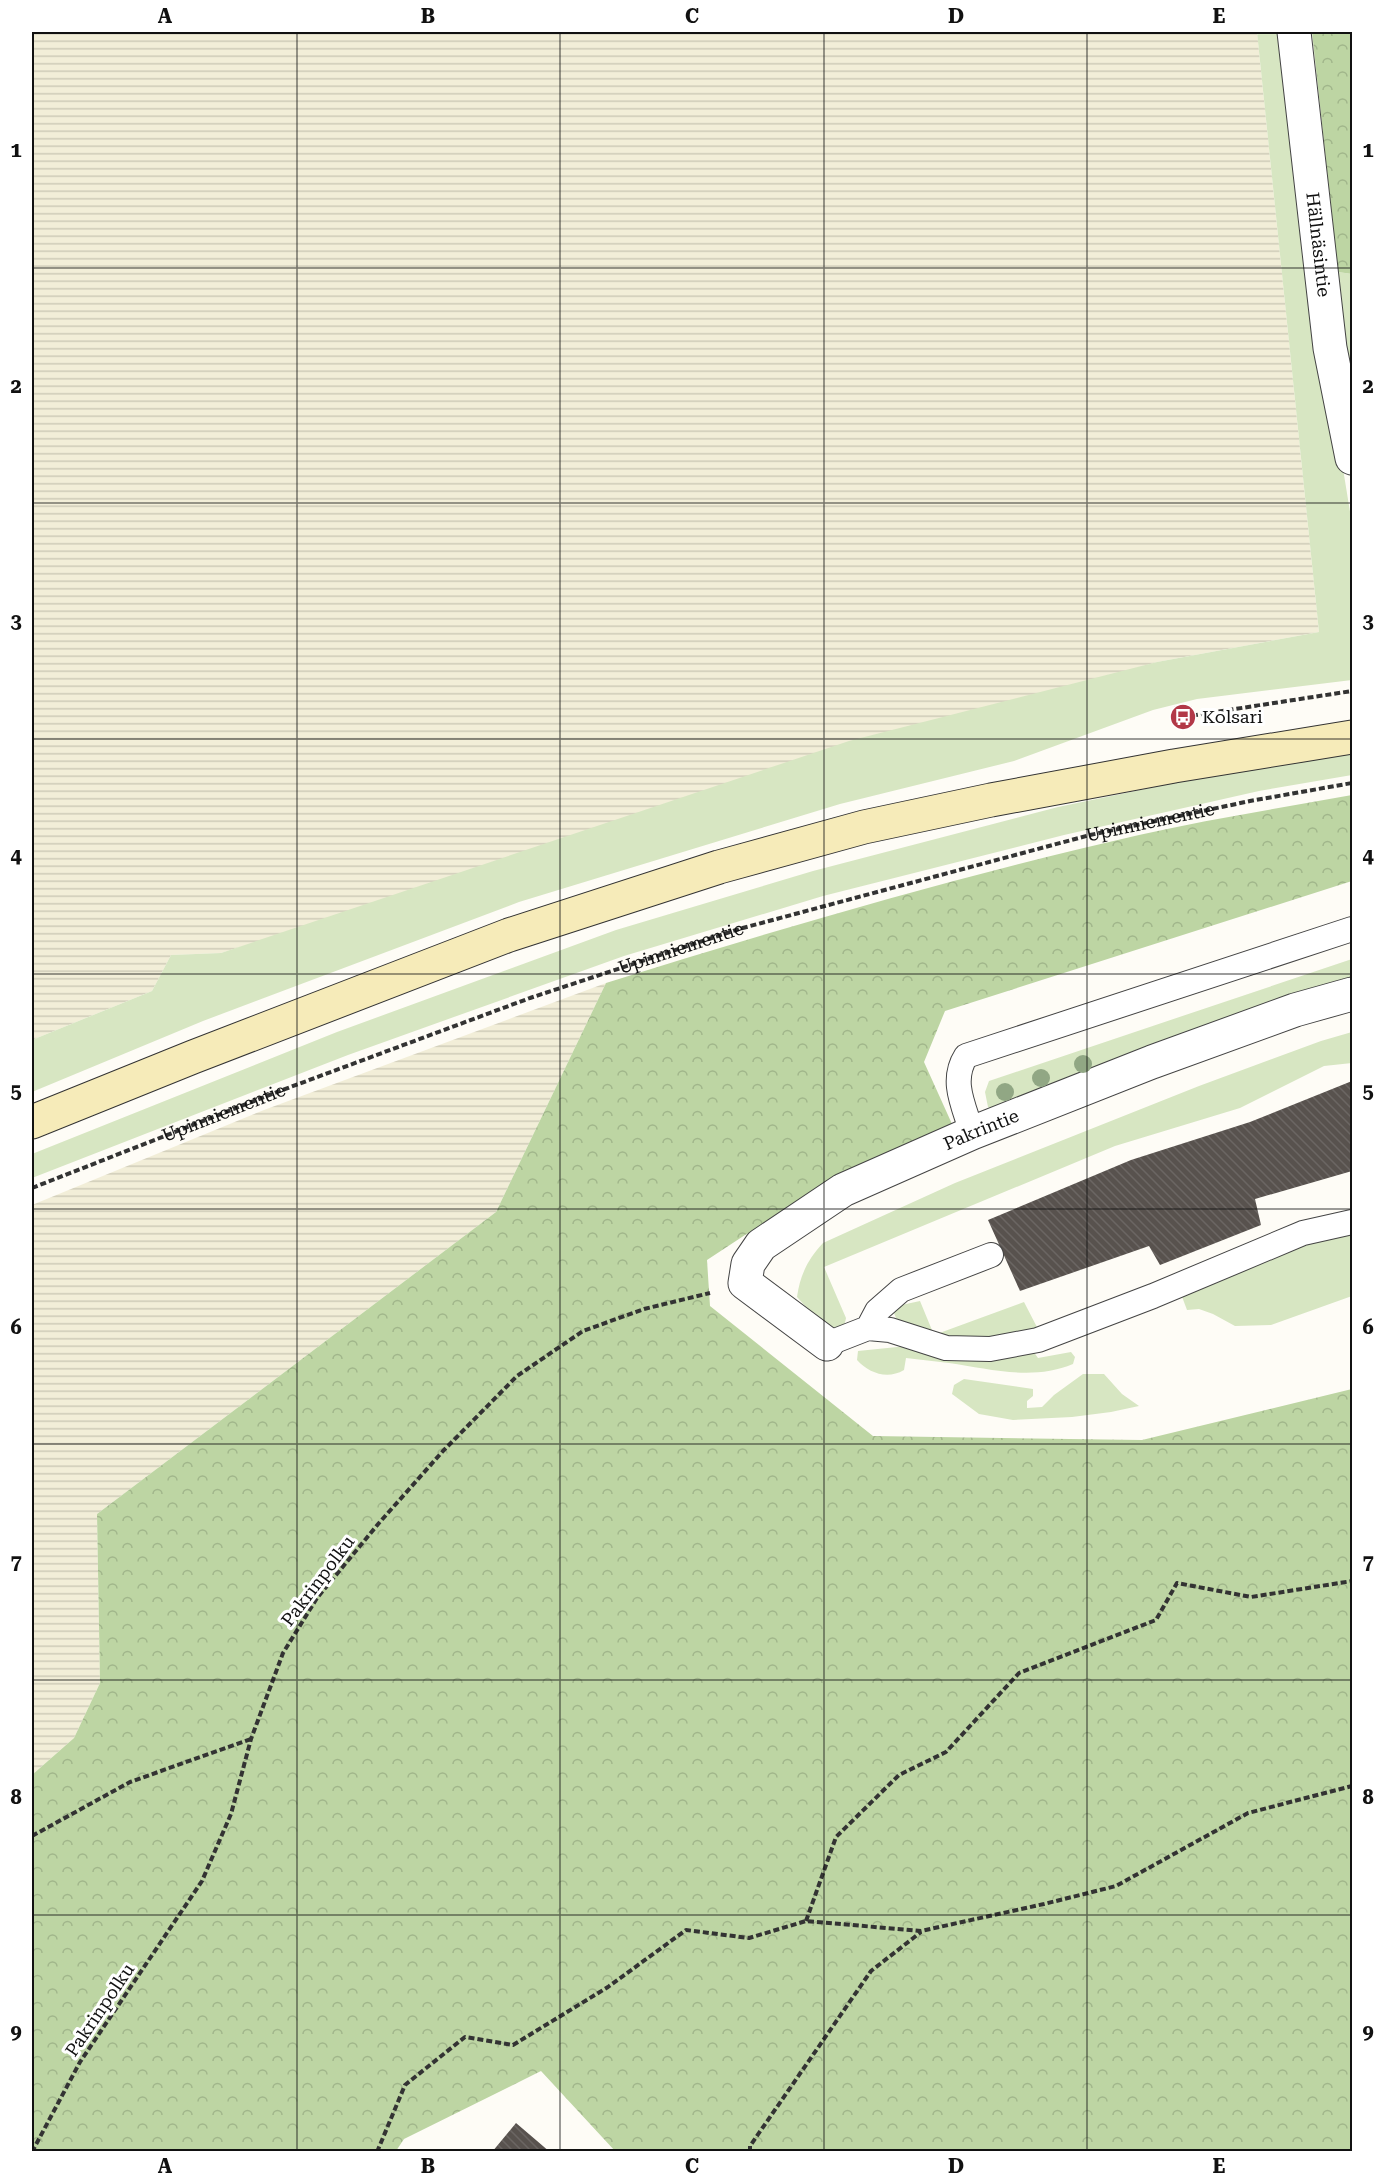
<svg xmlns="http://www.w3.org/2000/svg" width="1384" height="2183" font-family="'Roboto Serif',serif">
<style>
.farmland{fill:url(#farmland-rules)}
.grass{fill:#d7e6c2}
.forest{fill:url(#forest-crowns)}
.building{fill:url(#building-back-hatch)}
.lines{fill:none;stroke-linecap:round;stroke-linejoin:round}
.service-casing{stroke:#444;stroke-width:26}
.minor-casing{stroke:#444;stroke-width:35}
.secondary-casing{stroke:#333;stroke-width:35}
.path{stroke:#333;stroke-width:4;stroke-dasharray:6 3;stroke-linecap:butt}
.service{stroke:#fff;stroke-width:24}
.minor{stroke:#fff;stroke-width:33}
.secondary{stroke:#f6ebb9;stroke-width:33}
.tree{fill:#91a784}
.grid{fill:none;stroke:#111;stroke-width:1.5;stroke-opacity:0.55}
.labels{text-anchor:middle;stroke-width:6;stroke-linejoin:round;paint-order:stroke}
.street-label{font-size:18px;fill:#111;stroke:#fff}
.poi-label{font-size:18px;fill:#111;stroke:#fff;text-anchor:start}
.neatline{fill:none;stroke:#111;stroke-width:2}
.grid-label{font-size:20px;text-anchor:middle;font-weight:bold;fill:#111}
</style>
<defs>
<pattern id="farmland-rules" width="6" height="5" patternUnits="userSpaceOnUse" patternTransform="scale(1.5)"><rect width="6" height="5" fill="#f2eed8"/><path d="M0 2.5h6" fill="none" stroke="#cecbb8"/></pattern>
<pattern id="forest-crowns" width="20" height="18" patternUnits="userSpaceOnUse" patternTransform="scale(1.5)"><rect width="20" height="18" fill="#bdd5a3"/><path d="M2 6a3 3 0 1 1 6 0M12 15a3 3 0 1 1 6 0" fill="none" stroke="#a1b68b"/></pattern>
<pattern id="building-back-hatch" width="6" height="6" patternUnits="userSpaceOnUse" patternTransform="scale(1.5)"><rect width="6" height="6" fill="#58524e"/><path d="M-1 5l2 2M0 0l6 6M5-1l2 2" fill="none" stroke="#6b6663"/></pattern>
</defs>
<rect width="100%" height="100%" fill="#fefcf6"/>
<path class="farmland" d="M32,32h1225l62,600 -162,30 -936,291 -50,2 -19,36 -120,49z
M606,983l-110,229 -399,302 3,169 -26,55 -42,37v-570l232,-95z"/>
<path class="grass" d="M1257,32h26l42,326 27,166v156l-155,19 -44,11 -139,51 -174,43 -321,98 -316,119 -171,71v-52l120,-49 19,-36 50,-2 628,-212 308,-79 162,-30z
M1338,272l14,2v115z
M1352,749v26l-93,16 -195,44 -241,61 -199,60 -276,99 -316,123v-24l305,-122 279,-102 197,-59 245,-64 198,-41z
M1352,959v22l-353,131 -11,-5 -3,-15 4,-11z
M1352,1032v31l-28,3 -84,42 -125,38 -291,121 22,51c-4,29 -42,-13 -49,-21 3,-22 11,-38 26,-54l132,-60 244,-97 122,-45z
M1352,1230v66l-81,29 -36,1 -22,-12 -14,-5 -12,1 -6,-16 105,-45z
M920,1301l14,34 90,-33 15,29 -37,5 -57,5 -36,-13 -13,-10 -2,-5 3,-7z
M907,1346l124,2 7,10 33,-6 4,5 -2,7c-40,17 -83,5 -124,-1 -14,-2 -29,-3 -43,-5l-2,12c-17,10 -35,3 -47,-10l1,-9z
M1083,1374h21l18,20 17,12 -28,6 -39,5 -59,3 -34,-6 -27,-20 2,-9 10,-6 69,10v7l-6,5v7l15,-1 12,-12z"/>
<path class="forest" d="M1312,32h40v242l-14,-2z
M1352,795v86l-407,130 -21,51 28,62 -207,111 -38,25 3,46 163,130 269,4 210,-51v762h-737l-74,-80 -137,68 -8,12h-364v-376l42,-37 26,-55 -3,-169 399,-302 110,-229c176,-55 353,-107 533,-148 70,-16 142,-27 213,-40z"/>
<path class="building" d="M1352,1081v90l-97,28 6,26 -101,40 -11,-19 -129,45 -32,-71 143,-60 119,-38z
M516,2123l34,29h-58z"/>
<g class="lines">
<g class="service-casing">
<path id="service" d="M972,1133c-8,-27 -22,-52 -6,-77l386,-127
M868,1328l9,-17 24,-21 90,-35
M827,1344l41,-16 22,2 56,18 44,1 48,-9 115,-44 150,-63 49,-11"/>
</g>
<g class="minor-casing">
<g id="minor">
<path id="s2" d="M1294,32l36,316 22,110"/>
<path id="s3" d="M827,1344l-82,-61 3,-19 13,-19 82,-55 129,-57 180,-71 143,-52 57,-16"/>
</g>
</g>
<g class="secondary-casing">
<path id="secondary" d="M32,1122l161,-65 316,-122 210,-68 145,-40 127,-27 183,-34 178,-29"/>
</g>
<g class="path">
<path d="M1183,717l169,-26"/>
<path id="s1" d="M32,1188l245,-96 253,-94 209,-69 351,-94 160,-34 102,-18"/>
<path d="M32,1836l98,-54 121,-43"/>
<path d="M806,1921l30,-84 63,-62 47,-23 73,-79 137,-53 21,-37 74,14 101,-16"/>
<path d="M32,2152l48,-90 122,-181 29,-67 20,-75 32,-86 34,-55 62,-75 64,-72 74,-75 66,-45 61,-22 66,-16"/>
<path d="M377,2152l28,-67 60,-48 48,8 95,-58 78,-57 63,8 57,-17 115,10 123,-27 72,-18 132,-73 104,-27"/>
<path d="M750,2152v-6l121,-175 50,-39"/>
</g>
<use href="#service" class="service"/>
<use href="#minor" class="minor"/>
<use href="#secondary" class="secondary"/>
</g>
<g class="tree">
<circle cx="1083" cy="1064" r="9"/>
<circle cx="1041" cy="1078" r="9"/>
<circle cx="1005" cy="1092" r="9"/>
</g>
<path class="grid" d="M297,32v2120M560,32v2120M824,32v2120M1087,32v2120M32,268h1320M32,503h1320M32,739h1320M32,974h1320M32,1209h1320M32,1444h1320M32,1680h1320M32,1915h1320"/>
<defs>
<g id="bus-disc" transform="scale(1.35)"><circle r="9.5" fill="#b23847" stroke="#fff"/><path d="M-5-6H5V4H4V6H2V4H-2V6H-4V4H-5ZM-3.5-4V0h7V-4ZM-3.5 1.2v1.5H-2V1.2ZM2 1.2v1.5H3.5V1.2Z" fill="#fff"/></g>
</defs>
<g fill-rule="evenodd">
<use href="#bus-disc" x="1183" y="717"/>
</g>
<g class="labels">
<g class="street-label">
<text dy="6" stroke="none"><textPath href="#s2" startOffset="214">Hällnäsintie</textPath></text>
<text dy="6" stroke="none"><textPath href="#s1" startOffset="1178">Upinniementie</textPath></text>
<text dy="6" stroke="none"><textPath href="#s1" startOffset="692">Upinniementie</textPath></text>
<text dy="6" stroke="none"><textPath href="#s1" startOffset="206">Upinniementie</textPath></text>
<text dy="6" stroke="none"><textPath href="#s3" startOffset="394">Pakrintie</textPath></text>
<text transform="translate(318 1581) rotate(-53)" y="6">Pakrinpolku</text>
<text transform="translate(100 2010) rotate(-56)" y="6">Pakrinpolku</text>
</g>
<g class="poi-label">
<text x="1202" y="723">Kolsari</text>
</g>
</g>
<rect width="1384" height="2183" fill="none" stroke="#ffffff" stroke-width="66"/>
<rect x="33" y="33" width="1318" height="2117" class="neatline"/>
<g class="grid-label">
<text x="165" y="23">A</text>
<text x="428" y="23">B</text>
<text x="692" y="23">C</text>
<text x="956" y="23">D</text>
<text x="1219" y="23">E</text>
<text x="16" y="157">1</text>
<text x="1368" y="157">1</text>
<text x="16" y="393">2</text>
<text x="1368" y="393">2</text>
<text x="16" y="628">3</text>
<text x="1368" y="628">3</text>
<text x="16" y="863">4</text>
<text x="1368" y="863">4</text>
<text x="16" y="1098">5</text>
<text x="1368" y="1098">5</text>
<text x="16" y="1334">6</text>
<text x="1368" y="1334">6</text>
<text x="16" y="1569">7</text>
<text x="1368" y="1569">7</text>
<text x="16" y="1804">8</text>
<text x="1368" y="1804">8</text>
<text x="16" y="2039">9</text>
<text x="1368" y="2039">9</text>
<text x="165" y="2173">A</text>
<text x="428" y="2173">B</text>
<text x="692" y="2173">C</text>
<text x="956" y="2173">D</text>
<text x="1219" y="2173">E</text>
</g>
</svg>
